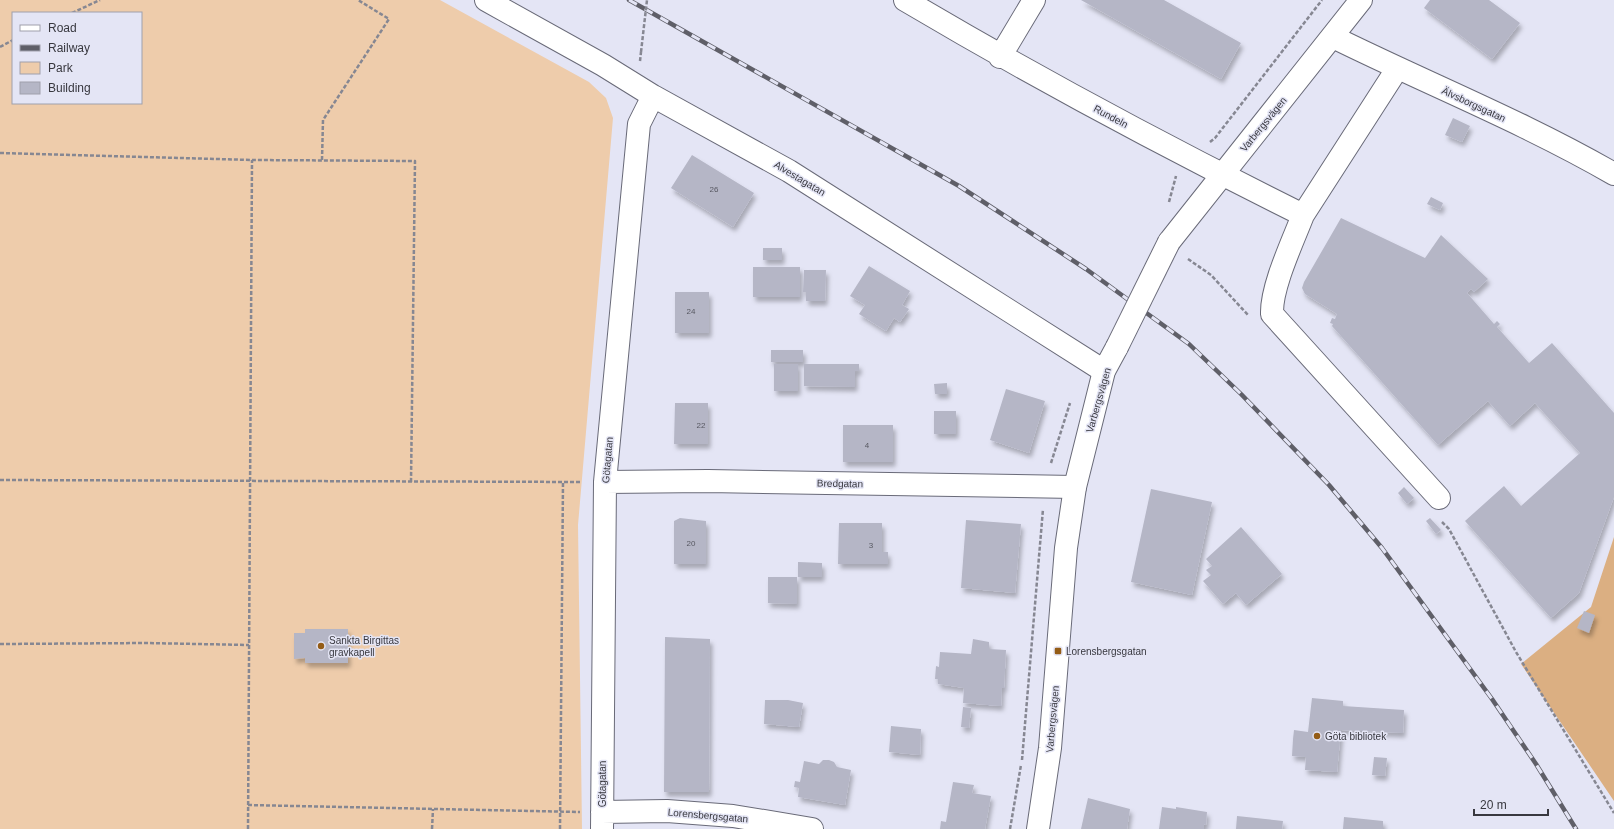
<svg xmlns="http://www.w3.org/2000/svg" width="1614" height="829" font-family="Helvetica,sans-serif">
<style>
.green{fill:#eeccab;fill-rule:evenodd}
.forest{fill:#dbaf82}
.building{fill:#b5b6c6;filter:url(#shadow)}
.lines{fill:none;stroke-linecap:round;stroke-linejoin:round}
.minor-casing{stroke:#696a78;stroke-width:24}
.major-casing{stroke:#696a78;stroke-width:24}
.path{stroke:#868792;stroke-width:2.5;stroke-dasharray:4 2;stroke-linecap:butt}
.minor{stroke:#fff;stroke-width:22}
.major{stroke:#fff;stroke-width:22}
.rail-casing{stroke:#5f5f68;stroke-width:4.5}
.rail{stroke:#e4e5f5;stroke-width:3;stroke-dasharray:9;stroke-linecap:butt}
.major-bridge-casing{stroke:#696a78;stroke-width:24;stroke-linecap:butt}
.path-bridge{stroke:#868792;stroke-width:2.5;stroke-dasharray:4 2;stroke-linecap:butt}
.major-bridge{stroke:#fff;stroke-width:22}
.poi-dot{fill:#945c16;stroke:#e4e5f5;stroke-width:1.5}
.labels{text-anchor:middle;stroke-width:3;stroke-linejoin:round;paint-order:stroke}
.number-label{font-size:8px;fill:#575861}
.street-label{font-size:10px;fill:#38383f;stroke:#e4e5f5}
.poi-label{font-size:10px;fill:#38383f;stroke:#e4e5f5;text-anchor:start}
</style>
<defs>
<filter id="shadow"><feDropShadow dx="2.5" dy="4.5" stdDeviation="2" flood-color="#0004"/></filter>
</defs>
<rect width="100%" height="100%" fill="#e4e5f5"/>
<path class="green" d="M0,0h440l149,82 17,16 7,20 -35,407 4,304h-582zM13,13h128v90h-128z"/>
<path class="forest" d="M1614,537v264l-93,-137 70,-57z"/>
<path class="building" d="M1081,0h83l77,43 -20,36z
M1430,0h59l31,23 -28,36 -68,-51z
M1453,118l17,8 -8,16 -17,-7z
M692,155l62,38 -21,34 -62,-39z
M1431,197l12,6 -3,7 -13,-6z
M1341,218l84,40 16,-23 47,44 -14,13 -3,-3 -4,4 27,31 3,-3 3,3 -3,3 32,36 23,-20 62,70v84l-35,96 -28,25 -86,-97 39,-35 17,20 59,-53 -45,-50 -25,23 -22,-25 -50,44 -106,-119 1,-2 -3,-1 2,-5 3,1 2,-5 -32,-20 -3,-6 2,-6z
M763,248h19v12h-19z
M869,266l41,25 -8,14 7,4 -9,13 -6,-4 -8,13 -27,-17 6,-9 -15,-9z
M753,267h47v30h-47z
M804,270h22l-1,31h-19v-9h-3z
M675,292h34v41h-34z
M771,350h32v12h-32z
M774,364h24v27h-24z
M804,364h55v7h-4v16l-51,-1z
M947,383v11h-12l-1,-10z
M1006,389l39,12 -16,52 -39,-13z
M675,403h33v41h-34z
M934,411h22v23h-22z
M843,425h50v37h-50z
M1404,487l10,11 -7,6 -9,-11z
M1151,489l61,13 -20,93 -61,-13z
M680,518l26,3v43h-32v-43z
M1430,518l11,12 -5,4 -10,-13z
M966,520l55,4 -6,69 -54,-5z
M839,523h43v29h6v12h-50z
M1241,527l41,47 -36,31 -10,-12 -13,11 -20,-23 8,-6 -5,-5 6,-4 -6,-7z
M798,562l24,1v14h-24z
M768,577h29v27l-29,-1z
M1584,611l11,4 -6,18 -12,-5z
M305,629h43v34h-43v-5l-11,1v-26h11z
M665,637l45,2 -1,153h-45z
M973,639l16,3v7l17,1 -2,38h-2l-1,18 -38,-3 1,-15 -26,-4v-5h-3l1,-13 3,1 1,-15 31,2z
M1312,698l31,3v5l61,4 -1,23 -62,-3 -4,42 -32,-2 1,-13 -14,-1 1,-17 1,-9 14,2z
M765,700h23l15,3 -4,24 -35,-3z
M963,707l8,1 -2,20 -8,-1z
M891,726l30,3 -1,26 -31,-3z
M1374,757l13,1 -2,18 -13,-1z
M823,760h6l5,2 3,5 14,3 -6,35 -47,-8 1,-9 -5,-1 1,-6 5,1 4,-21 15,3z
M953,782l21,3 -2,8 19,3 -6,33h-45l1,-8 5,1z
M1088,798l42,11 -3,20h-46z
M1162,807l14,2v-2l31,5 -1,13 -2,-1v5h-45z
M1237,816l46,5 -1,8h-46z
M1344,817l39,4v8h-40z"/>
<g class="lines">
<g class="minor-casing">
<path id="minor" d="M486,0l117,65 50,31 136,75 315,200
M905,0c130,77 263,148 398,215l94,-146
M1333,37c93,46 191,85 281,137
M1000,57l34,-57
M1303,215c-10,26 -32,72 -31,99l167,184
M605,482l103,-1 367,6
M602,812l65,-1 66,5 79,13
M602,829l3,-347 34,-358 14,-28"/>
</g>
<g class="major-casing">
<path id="major" d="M1169,242l192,-242
M1038,829l12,-81 16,-200 9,-61 29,-116 13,-24"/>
</g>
<path class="path" d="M72,13l28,-13
M0,47l13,-7
M640,61l1,-9
M1210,142l5,-4 107,-138
M0,153l252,7 163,1 -4,321
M322,160l1,-40 66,-101 -31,-19
M1169,202l7,-26
M1188,259l23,16 37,40
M1051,463l19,-60
M0,480l582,2
M1442,522l7,7 67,123 98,161
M0,644l146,-1 103,2
M1022,760l21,-251
M248,805l332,7
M248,829l4,-669
M432,829l1,-20
M560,829l3,-347
M1010,829l11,-64"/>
<use href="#minor" class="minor"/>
<use href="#major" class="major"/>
<g class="rail-casing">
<path id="rail" d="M629,0l330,186 127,83 103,75 52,50 88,91 53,63 110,151 44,65 40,65"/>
</g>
<use href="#rail" class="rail"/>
<g class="major-bridge-casing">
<path id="major-bridge" d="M1117,347l52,-105"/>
</g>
<path class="path-bridge" d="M641,52l6,-52"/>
<use href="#major-bridge" class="major-bridge"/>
</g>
<g class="poi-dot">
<circle cx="321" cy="646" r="4"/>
<rect x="1054" y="647" width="8" height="8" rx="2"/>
<circle cx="1317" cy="736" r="4"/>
</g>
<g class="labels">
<g class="number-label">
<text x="714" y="192">26</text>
<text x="691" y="314">24</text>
<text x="701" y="428">22</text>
<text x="867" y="448">4</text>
<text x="691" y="546">20</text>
<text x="871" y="548">3</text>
</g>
<g class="street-label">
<text transform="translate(1474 104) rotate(25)" y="4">Älvsborgsgatan</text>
<text transform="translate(1111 116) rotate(28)" y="4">Rundeln</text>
<text transform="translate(1263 124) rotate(-51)" y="4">Varbergsvägen</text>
<text transform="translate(800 178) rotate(31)" y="4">Alvestagatan</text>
<text transform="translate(1098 400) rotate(-74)" y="4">Varbergsvägen</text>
<text transform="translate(607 460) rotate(-85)" y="4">Götagatan</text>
<text transform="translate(840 483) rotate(1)" y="4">Bredgatan</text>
<text transform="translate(1052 719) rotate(-85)" y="4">Varbergsvägen</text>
<text transform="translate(602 784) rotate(-90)" y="4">Götagatan</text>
<text transform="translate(708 815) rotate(5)" y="4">Lorensbergsgatan</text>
</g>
<g class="poi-label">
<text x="329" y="644">Sankta Birgittas<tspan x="329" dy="12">gravkapell</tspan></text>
<text x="1066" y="655">Lorensbergsgatan</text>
<text x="1325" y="740">Göta bibliotek</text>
</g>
</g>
<rect x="12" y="12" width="130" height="92" fill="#e4e5f5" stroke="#9fa0ac"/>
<rect x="20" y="25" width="20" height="6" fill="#ffffff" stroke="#9fa0ac"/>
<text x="48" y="32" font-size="12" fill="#38383f">Road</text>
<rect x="20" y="45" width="20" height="6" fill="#5f5f68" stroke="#9fa0ac"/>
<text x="48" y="52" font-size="12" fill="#38383f">Railway</text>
<rect x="20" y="62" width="20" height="12" fill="#eeccab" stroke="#9fa0ac"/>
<text x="48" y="72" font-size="12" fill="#38383f">Park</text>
<rect x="20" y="82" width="20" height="12" fill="#b5b6c6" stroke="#9fa0ac"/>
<text x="48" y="92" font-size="12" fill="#38383f">Building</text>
<path d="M1474 809v6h74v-6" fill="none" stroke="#38383f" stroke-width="2"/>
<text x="1480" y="809" font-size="12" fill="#38383f" stroke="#e4e5f5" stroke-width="3" paint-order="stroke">20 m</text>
</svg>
